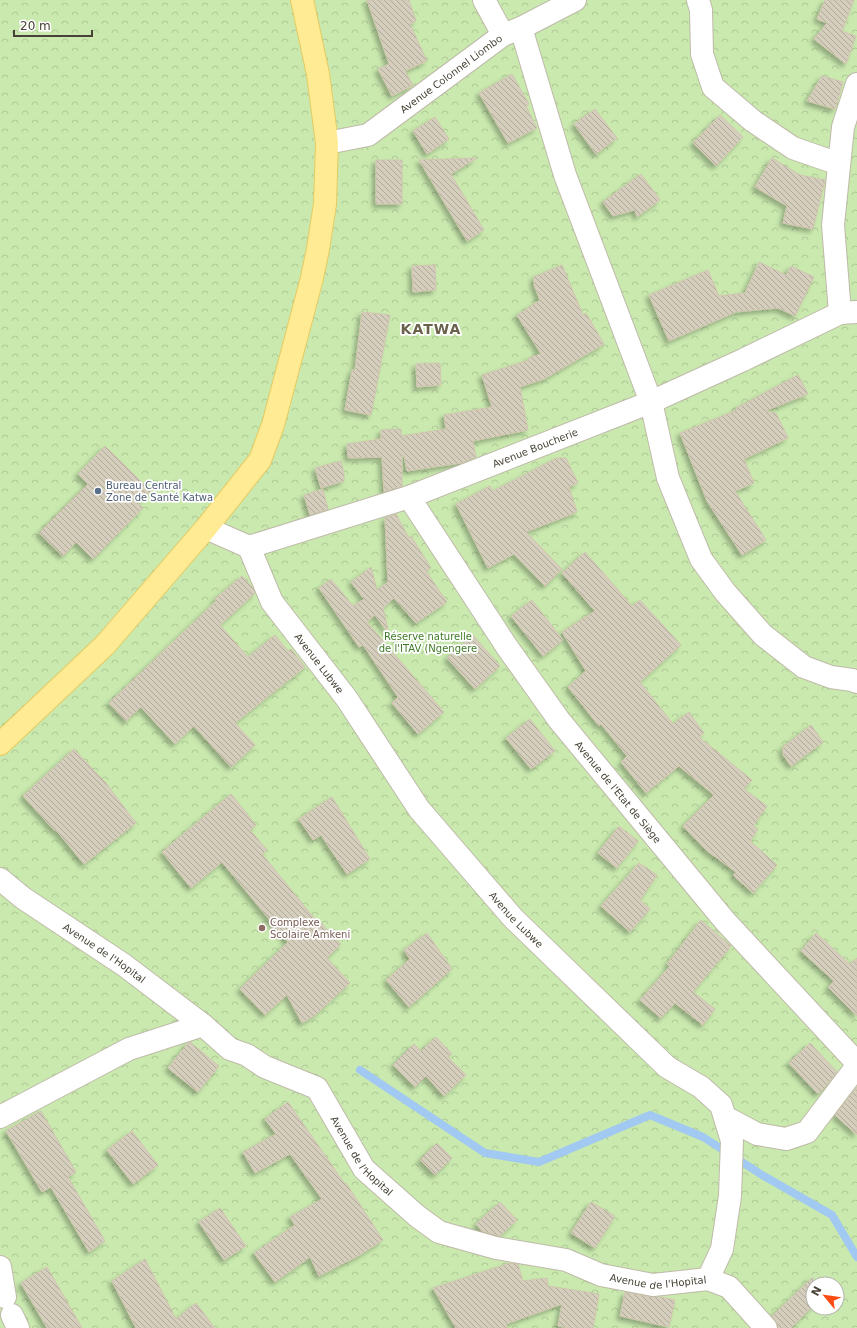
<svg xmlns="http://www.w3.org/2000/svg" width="857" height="1328" font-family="'DejaVu Sans',sans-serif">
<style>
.forest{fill:url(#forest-crowns);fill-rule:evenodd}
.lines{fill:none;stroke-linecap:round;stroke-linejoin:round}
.stream{stroke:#a1c9f2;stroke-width:8}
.building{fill:url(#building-back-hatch);stroke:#d0c6af;filter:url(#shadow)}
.minor-casing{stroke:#bfbaa9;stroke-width:24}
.major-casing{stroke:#e6cb62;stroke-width:24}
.minor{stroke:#fff;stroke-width:22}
.major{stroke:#ffeb94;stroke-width:22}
.service-dot{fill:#5c6f8a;stroke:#fff;stroke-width:1.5}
.education-dot{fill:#8d6e63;stroke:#fff;stroke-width:1.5}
.labels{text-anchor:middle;stroke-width:3.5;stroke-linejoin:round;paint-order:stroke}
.street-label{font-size:10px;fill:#474235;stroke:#fff}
.service-label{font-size:10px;fill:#4e5e75;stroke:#fff;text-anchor:start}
.park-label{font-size:10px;fill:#3f7a27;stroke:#fff}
.education-label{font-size:10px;fill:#785e54;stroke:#fff;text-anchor:start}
.district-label{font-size:14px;font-weight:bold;letter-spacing:1px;fill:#6a614c;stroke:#fff}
</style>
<defs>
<pattern id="forest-crowns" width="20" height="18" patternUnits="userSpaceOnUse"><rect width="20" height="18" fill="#c9e9ae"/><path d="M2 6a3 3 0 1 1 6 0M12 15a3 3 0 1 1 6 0" fill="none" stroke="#aec996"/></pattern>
<pattern id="building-back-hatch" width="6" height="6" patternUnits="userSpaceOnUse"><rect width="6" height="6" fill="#d5cebc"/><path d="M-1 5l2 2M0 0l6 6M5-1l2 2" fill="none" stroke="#afa99a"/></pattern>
<filter id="shadow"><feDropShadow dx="-3.5" dy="3.5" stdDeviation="2" flood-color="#0004"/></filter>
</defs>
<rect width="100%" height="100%" fill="#f4f1e6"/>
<path class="forest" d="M0,0h857v1328h-857zM813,1284h24v24h-24z"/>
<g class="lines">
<path class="stream" d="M360,1070l125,83 54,9 111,-47 53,22 59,38 70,40 25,42"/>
</g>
<path class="building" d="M367,0h42l7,21 -6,3 17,37 -22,10 8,14 -21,11 -14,-27 11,-5z
M825,0h29l-12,31 14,5 -10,28 -32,-25 13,-16 -10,-4z
M512,74l17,30 -3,2 11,22 -29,15 -29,-50z
M822,76l21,6 -8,27 -28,-8z
M595,109l22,29 -21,16 -22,-30z
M720,115l23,22 -27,29 -23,-23z
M435,117l14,22 -22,15 -14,-23z
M477,158l-26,16 33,56 -17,11 -48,-81z
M772,158l28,17 25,5 -12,49 -30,-6 4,-17 -32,-19z
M376,160h26v44h-26z
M641,174l19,26 -23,17 -2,-7 -22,6 -10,-14z
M759,262l27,13 5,-9 23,11 -19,39 -17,-8 -42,4 -67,29 -20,-46 59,-25 11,26 26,-3z
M435,265l1,25 -23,2 -1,-26z
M562,265l21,50 3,-2 18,31 -60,35 -24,8 8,43 -55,11 3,16 -15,6 -54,8 -3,-15h-2v30l-18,6 -2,-35 -34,1 -1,-14 34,-5v-9l20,-1v7l45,-7 -2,-14 48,-8 -10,-32 47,-15 -1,-2 13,-4 -24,-39 23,-15 -6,-15v-8z
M362,312l28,3 -19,100 -26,-5 7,-40h3z
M440,363l1,22 -24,2 -1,-23z
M798,375l10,19 -43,17 11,2 12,25 -44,21 10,24 -19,8 31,49 -24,15 -35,-54 -27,-68 57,-23 -1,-2z
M105,446l46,45 -13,13 5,4 -50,51 -17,-17 -13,14 -24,-23 49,-49 -10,-10z
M557,458h9l12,25 -9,4 8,25 -51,20 36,37 -17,17 -31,-32 -26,14 -32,-64 34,-18 3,5z
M341,461l3,12v8l-23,7 -6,-20z
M323,489l5,20 -18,6 -6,-20z
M396,514l13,24 2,-2 20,32 -5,3 21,31 -31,21 -22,-25 -11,10 5,21 -2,1 -11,-15 -8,7 77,90 -26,22 -26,-31 6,-6 -35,-52 -4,2 -40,-59 12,-9 22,27 11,-7 -13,-17 20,-15 6,23 11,-8 -3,-64z
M585,552l47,54 8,-6 41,45 -41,37 33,42 16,-12 15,21 -5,4 53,43 -8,9 23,17 -14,20 5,3 -8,12 27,24 -24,28 -20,-18 3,-3 -30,-22 -23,-24 31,-31 -35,-29 -33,27 -25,-31 6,-6 -26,-32 -2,2 -31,-39 18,-16 -24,-39 33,-21 -33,-38z
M242,576l11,12 2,5 -35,32 28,32 27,-22 13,16 3,-2 14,18 -70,56 20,22 -24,22 -37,-41 -19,18 -34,-37 -15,14 -17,-18 107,-102 -1,-2z
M532,600l31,40 -20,16 -32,-40z
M473,635l27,31 -25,23 -28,-31z
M530,719l25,32 -24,18 -25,-31z
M811,725l12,17 -32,24 -8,-11v-8z
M74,749l32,34 30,40 -52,41 -28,-34 -1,1 -32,-35z
M231,794l25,31 -6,5 17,20 -5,4 53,65 1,-1 25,26 -14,14 23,25 -36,33 -12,7 -15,-28 -22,20 -25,-26 48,-47 -66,-80 -31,26 -29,-36z
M332,797l38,62 -23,15 -26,-39 -8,5 -14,-21z
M619,826l19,15 -21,27 -19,-15z
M639,863l18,12 -17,25 10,9 -20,23 -29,-26z
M701,920l30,26 -38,46 22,17 -12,16 -28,-22 -14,15 -21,-18 30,-34 -3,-2z
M427,933l25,36 -43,38 -23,-27 24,-21 -6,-9z
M816,933l34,31 7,-6v58l-29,-29 6,-6 -33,-30z
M436,1037l16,17 -4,3 18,18 -22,21 -18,-20 -11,11 -22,-22 21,-21 7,7z
M190,1042l29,24 -21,26 -30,-24 20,-25z
M810,1043l27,29 -11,14 -8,8 -29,-31z
M857,1087v48l-22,-20z
M288,1102l57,82 1,-1 37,57 -23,15 -41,21 -9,-19 -35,25 -21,-29 41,-28 -5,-8 32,-18 -32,-45 -35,19 -12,-21 33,-18 -11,-15z
M41,1111l35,61 -8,5 37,64 -16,11 -38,-65 -9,5 -36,-61z
M132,1131l26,34 -25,19 -26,-34z
M437,1143l15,15 -17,17 -15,-15z
M500,1202l17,18 -17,16 -18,-5 -6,-7z
M591,1202l24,14 -20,32 -24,-15z
M220,1208l26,38 -22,14 -25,-38z
M145,1259l31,60 20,-16 19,25h-79l-24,-47z
M510,1263l8,1 5,17 24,-3 1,8 51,8 -6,34h-24l-11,-2 4,-22 -56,20 1,4h-51l-23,-40z
M47,1267l35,61h-35l-26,-45z
M813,1277v29l-22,22h-13v-3l-6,-9z
M625,1292l26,5h10l14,3 -6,27 -49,-11z"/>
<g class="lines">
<g class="minor-casing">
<g id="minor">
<path d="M484,0l19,35"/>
<path d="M698,0l3,10 1,44 11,33 40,34 40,27 46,16"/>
<path d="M521,28l44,147 86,227 17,76 33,81 24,33 38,43 41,32 27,10 21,3 5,2"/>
<path id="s1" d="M327,143l41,-8 135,-100 18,-7 54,-28"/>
<path d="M840,313l-7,-88 10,-98 14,-43"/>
<path id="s2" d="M409,497l98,150 52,73 166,201 132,142"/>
<path id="s3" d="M206,528l43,19 160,-50 242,-95 92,-42 97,-47 17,-1"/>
<path id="s4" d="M249,547l23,55 75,97 72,110 94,109 154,149 34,20 20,18 11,36 -2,55 -8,53 -14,30"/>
<path id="s5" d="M0,879l23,19 101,67 79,60 27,24 17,6 18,12 52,21 47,81 53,47 22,16 57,16 70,12 35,15 52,10 55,-6 21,8 37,41"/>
<path d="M0,1117l129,-68 74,-24"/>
<path d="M725,1117l32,17 29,5 21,-7 50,-66"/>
<path d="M0,1267l5,30"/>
<path d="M12,1315l6,13"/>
</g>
</g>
<g class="major-casing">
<path id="major" d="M0,744l105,-99 101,-117 54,-68 13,-35 39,-147 6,-29 7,-45 2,-61 -9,-69 -16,-74"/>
</g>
<use href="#minor" class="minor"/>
<use href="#major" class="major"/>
</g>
<circle class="service-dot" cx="98" cy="491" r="4"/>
<circle class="education-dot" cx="262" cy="928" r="4"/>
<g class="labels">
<g class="street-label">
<text dy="4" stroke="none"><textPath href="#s1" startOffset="145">Avenue Colonnel Liombo</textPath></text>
<text dy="4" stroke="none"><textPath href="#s3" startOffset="350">Avenue Boucherie</textPath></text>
<text dy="4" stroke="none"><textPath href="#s4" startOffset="137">Avenue Lubwe</textPath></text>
<text dy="4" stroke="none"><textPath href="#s2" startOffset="362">Avenue de l'Etat de Siège</textPath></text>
<text dy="4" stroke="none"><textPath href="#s4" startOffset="461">Avenue Lubwe</textPath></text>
<text dy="4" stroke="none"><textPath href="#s5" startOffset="128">Avenue de l'Hopital</textPath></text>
<text dy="4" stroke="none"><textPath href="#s5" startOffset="464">Avenue de l'Hopital</textPath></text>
<text dy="4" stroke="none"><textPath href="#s5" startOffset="800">Avenue de l'Hopital</textPath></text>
</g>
<g class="service-label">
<text x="106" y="489">Bureau Central<tspan x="106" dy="12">Zone de Santé Katwa</tspan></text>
</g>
<g class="park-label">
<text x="428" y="640">Réserve naturelle<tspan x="428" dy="12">de l'ITAV (Ngengere</tspan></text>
</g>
<g class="education-label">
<text x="270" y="926">Complexe<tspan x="270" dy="12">Scolaire Amkeni</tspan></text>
</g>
<g class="district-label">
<text x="431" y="334">KATWA</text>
</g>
</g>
<g transform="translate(825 1296) rotate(299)"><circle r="19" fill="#ffffff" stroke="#b5b3ae"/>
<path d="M0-3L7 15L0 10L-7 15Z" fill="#fe4c13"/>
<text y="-6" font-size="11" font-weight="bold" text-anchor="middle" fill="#474235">N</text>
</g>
<path d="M14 30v6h78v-6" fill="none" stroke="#474235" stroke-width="2"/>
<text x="20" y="30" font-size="12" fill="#474235" stroke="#ffffff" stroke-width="3" paint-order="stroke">20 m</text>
</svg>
